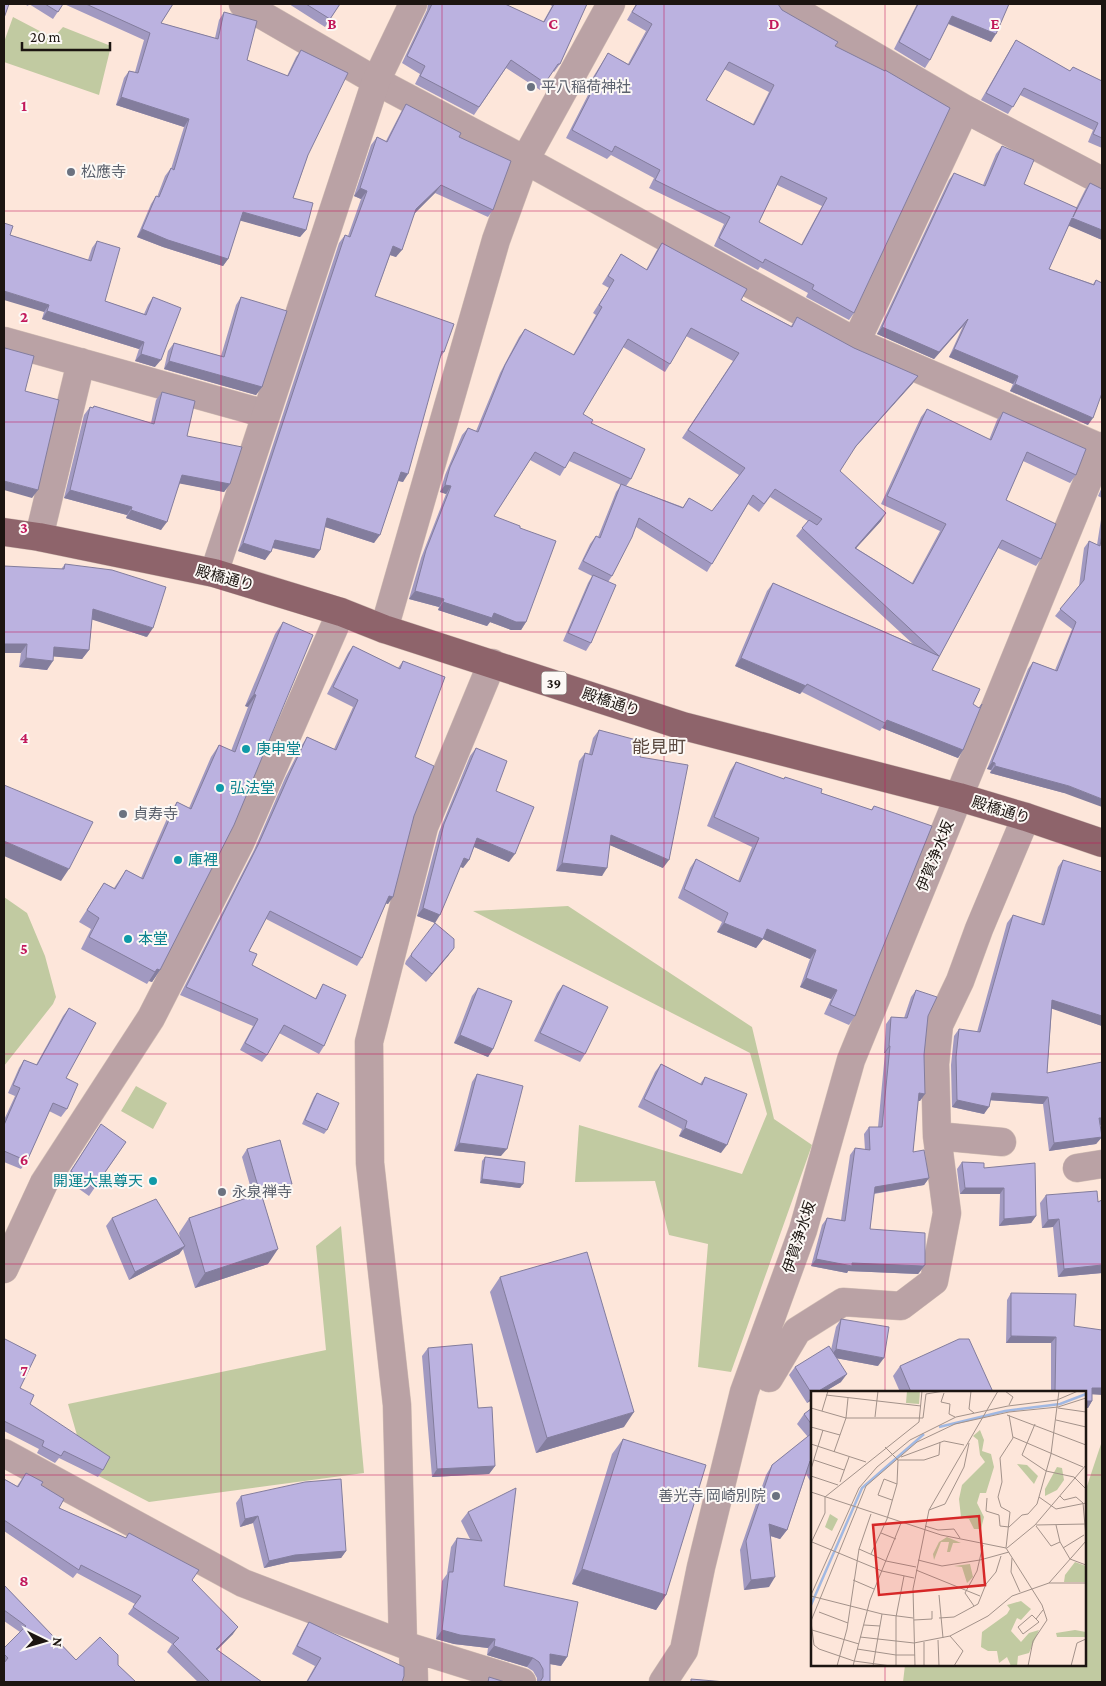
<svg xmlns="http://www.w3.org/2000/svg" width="1106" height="1686" font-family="'Crimson Pro','Noto Sans JP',serif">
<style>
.green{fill:#c1caa1}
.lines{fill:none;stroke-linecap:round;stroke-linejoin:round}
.minor-casing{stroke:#d4c0b6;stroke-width:29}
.tertiary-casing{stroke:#d4c0b6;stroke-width:29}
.primary-casing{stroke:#d4c0b6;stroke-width:29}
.minor{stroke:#baa2a5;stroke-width:28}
.tertiary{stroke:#baa2a5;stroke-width:28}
.primary{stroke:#8e646b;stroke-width:28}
.wall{fill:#a199c1;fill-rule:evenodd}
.shaded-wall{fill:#837d9d}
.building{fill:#bbb2e0;stroke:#837d9d;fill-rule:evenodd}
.grid{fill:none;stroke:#c2185b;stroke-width:1;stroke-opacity:0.55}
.worship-dot{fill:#6b7280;stroke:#fcf8f5;stroke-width:2}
.culture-dot{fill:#0f9aa8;stroke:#fcf8f5;stroke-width:2}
.labels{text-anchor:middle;stroke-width:4;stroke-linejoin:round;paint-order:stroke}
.shield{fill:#fcf8f5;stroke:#5f5955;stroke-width:1}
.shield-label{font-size:14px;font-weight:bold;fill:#1c1511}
.worship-label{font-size:15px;fill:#5b616d;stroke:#fcf8f5;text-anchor:start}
.street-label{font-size:15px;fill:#1c1511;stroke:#fcf8f5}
.culture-label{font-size:15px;fill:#0d838f;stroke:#fcf8f5;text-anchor:start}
.quarter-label{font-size:18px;fill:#5c4a40;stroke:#fcf8f5}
.inset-river{fill:none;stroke:#a1b8e2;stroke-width:2.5}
.inset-road{fill:none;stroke:#a3928a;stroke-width:1}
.view{fill:#d62828;fill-opacity:0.15;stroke:#d62828;stroke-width:2.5}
.inset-edge{fill:none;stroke:#1c1511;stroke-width:2.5}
.grid-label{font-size:16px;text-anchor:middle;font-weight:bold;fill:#c2185b;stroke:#fcf8f5;stroke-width:4;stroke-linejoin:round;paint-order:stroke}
</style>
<rect width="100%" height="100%" fill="#fde6da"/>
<path class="green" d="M13,17l40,21 10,-11 48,19 -12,49 -95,-33v-20z
M4,897l23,16 18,43 11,41 -3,7 -49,62z
M568,906l184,121 22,92 38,26 -81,227 -33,-5 10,-123 -39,-9 -14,-54 -80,1 4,-57 163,49 25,-60 -17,-61 -277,-142z
M136,1086l31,17 -14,26 -32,-18z
M341,1226l23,247 -215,29 -62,-32 -19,-66 258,-54 -10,-104z
M1102,1441v241h-199l2,-17h180v-173z"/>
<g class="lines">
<g class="minor-casing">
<path id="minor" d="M243,4l133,77 149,79 331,182 245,106
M785,4l180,105 137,72
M4,341l262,73
M856,342l109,-233
M39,537l42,-175
M384,629l112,-389 29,-80 86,-156
M937,1136l65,6
M1077,1168l25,-4
M4,1269l40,-86 107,-165 89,-175 101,-231
M769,1378l28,-47 46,-29 58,4 33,-25 13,-68 -10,-77 -2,-72 4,-39 21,-44 19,-52 47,-112
M4,1453l239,130 170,65 109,34
M403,1644l-6,-239 -27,-242 -1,-121 55,-215 68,-164
M413,1648l1,34
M663,1682l21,-32 17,-83 43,-175 59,-162 48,-170 251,-614"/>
</g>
<g class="tertiary-casing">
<path id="tertiary" d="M214,573l162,-492 37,-77"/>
</g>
<g class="primary-casing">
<path id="primary" d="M4,532l35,5 175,36 127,39 43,17 299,97 276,71 67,20 76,26"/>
</g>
<use href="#minor" class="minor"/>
<use href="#tertiary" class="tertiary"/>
<use href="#primary" class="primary"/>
</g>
<path class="wall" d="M24,4h39l-10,15 -24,-15 -1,2z
M64,4h109l-12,19 54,15 4,-18 5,-8 23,48 40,16 9,-19 5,-7 7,105 -15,43 13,32 -6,7 -60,-17 -12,39 -5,7 -60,-19 -26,-10 14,-33 5,-8 1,1 8,-21 6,-8v1l13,-42 -68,-22 8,-27 5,-7 6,1 9,-32z
M289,4h51l-15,23z
M428,4h77l38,18 9,-16 -3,-2h38l-27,60 -6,8 -1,-1 -13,19 -34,-22 -32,47 -59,-31 5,-10 -18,-11 25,-53z
M636,4h142l4,6 53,36 19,267 -5,7 -43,-23 2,-4 -48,-26 -2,3 -44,-24 10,-22 -75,-36 5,-10 -43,-23 -4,4 -41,-21 23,-45 -4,-3 23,-37 20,11 18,-33 -19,-11zM724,69l45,23 -16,32 -47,-24zM777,185l45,21 -21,39 -42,-23z
M917,4h92l-18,38 -43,-18 -18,36 -5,8 -31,-19z
M1016,40l54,31 3,-4 29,14v67l-14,-6 5,-12 -73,-35 -12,19 -27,-14 30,-52z
M406,104l53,33 34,73 -5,7 -53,-24 -20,20 -19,44 -6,-2 -15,41 69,56 -4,6 -37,124 -5,-1 -24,62 -49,-16 -5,23 -6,8 -42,-10 -7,12 -27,-9 101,-308 6,-8 3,1 13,-37 -7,-3 17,-51 6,-8 9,4 15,-29z
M1002,146l22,38 52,24 9,-18 5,-7 12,57 -33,-15 -20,44 44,15 3,-4 -8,145 -78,-34 3,-7 -64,-27 14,-31 -29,33 -57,-25 72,-154 5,-7 29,12 13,-31z
M10,235l78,25 4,-12 5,-7 8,60 39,13 4,-9 5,-8 2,70 -20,-6 4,-12 -97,-30 2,-7z
M662,243l79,57 50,26 6,-9 116,66 -61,68 -12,20 41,50 -25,27 56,35 28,-52 -59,-27 40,-87 6,-8 62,31 8,-20 6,-8 73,63 -6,8 -47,-22 -17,39 35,59 -5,7 -38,-18 -66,122 41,34 -10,46 -5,8 -76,-30 -2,3 -78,-39 -2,2 -65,-28 32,-75 6,-8 140,61 -117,-108 12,-15 -38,-24 -11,15 -11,-8 -41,68 -71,-45 -24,49 -4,6 -17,61 -5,8 -23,-10 25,-58 4,-7 -14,-7 12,-25 6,-8 2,1 18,-45 5,-7 -52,-24 -9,15 -30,-16 -36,56 26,12 6,94 -5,8h-10l-21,-8 -3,4 -49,-16 1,-3 -30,-8 12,-41 25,-64 -6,-2 5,-17 17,-40 6,-7 8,3 24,-58 19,-36 6,-8 48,26 23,-40 -3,-2 16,-25 -7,-4 19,-30 25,16 11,-20zM686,336l47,25 -51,77 57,37 -27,36 -23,-13 -6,9 -57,-21 5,-7 -40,-56 -8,-9 40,-67 42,25 5,-8z
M241,297l21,90 -6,8 -92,-26 4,-18 6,-8 47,13 15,-51z
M162,392l25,44 43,48 -6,8 -44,-9 -19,47 -35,-12 1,-3 -63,-17 20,-83 6,-8 2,1 2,-2 57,17 5,-23z
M1102,487v11l-4,-2z
M1102,513v132l-38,148 -74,-20 1,-3 -4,-1 41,-100 5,-7 22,8 17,-41 -17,-13 24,-30 5,-38 5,-7 8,4z
M65,564l82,73 -55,-18 -3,31 -7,9 -29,-3 -6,14 -28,-3 2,-14 41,-85z
M283,622l-123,348 -8,12 -3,-1 -2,3 -66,-35 10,-20 -12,-7 25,-39 10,5 12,-18 15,8 28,-64 8,-12 12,6 22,-51 8,-12 12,6 17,-44 -3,-1 30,-72z
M353,646l45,22 5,-7 12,96 -1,59 -26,88 -2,-1 -24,55 -5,8 -91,-47 -17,32 3,14 63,34 8,-15 1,62 -5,8 -40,-21 -12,22 -5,7 -22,-12 13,-24 -73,-31 74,-145 31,-72 17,-33 5,-8 27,12 19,-42 -26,-13 21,-41z
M599,730l41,27 23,111 -53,-23 -8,31 -46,-5 23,-110 6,-8 4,1 4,-16z
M476,748l20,43 13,71 -35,-15 -5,13 -6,8 -3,-2 -25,57 -18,-7 22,-84 31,-76z
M736,762l48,17 1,-2 36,16 50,17 3,-4 -19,210 -6,9 -25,-11 7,-15 -31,-12 10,-28 -47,-20 -7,9 -39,-16 5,-10 -44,-24 12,-30 6,-9 42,22 14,-34 -45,-21 23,-55z
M1063,860l39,18v148l-50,-18 -5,65 53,52 2,12 -6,7 -47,7 -6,-47 -53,-4 -6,14 -32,-7 -1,-42 3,-29 5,-7 18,3 30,-109 6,-8 28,9 17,-57z
M454,948l-6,8 -22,26 -21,-18 1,-3 6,-8z
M563,985l22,69 -5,8 -46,-21 23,-48z
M478,988l15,61 -5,8 -34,-14 18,-47z
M916,990l12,26 -8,85h-2l-5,51 16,26 -5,7 -50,9 -4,35 55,36 -7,9 -70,-3 -1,2 -36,-7 11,-41 5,-7 14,2 9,-65 5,-7 10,2 -1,-16 5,-7h9l7,-74h-1l2,-29 5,-7 13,1 7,-21z
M69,1008l-3,70 1,31 -6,8 -12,-6 -22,50 -6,8 -17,-7v-42l11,-24 -7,-3 11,-25 5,-8 12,5 27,-49z
M661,1064l39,20 5,-7 16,76 -42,-17 3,-7 -44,-22 17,-35z
M477,1074l24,82 -47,-5 18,-69z
M317,1093l10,37 -3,4 -22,-10 12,-27z
M96,1132l30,10 -37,54 -24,-17z
M247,1149l39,43 -23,6 5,66 -73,24 -12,-39 -4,5 -50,26 -23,-54 6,-8 68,21 -1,-6 10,-15 64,-22 -11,-39z
M485,1157l35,31 -40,-5 2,-22z
M962,1162l22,6 52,48 -5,7 -32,3 1,-32h-40l-3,-25z
M1046,1195l52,7 4,-2v73l-44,4 -5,-50 -11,1 -2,-25z
M500,1277l124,150 -88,26 -46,-161z
M1011,1293l63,33 18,68v7l-4,7h-3v-16h-34v-49h-45l1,-43z
M841,1319l37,47 -42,-8 5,24 -17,10h-12v8l-5,3 -18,-28 6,-8 36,-17 5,-23z
M4,1340l16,48 10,16 73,66 -5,7 -39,-19 -4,5 -18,-10 2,-4 -35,-18z
M428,1348l50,60 17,58 -6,8 -57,3 -10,-121z
M900,1366l93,26h-93l-7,-16z
M812,1408v76l-6,-10 -19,56 -7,9 -10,-3 -1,51 -25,3 -4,-40 26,-75 6,-10 36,-28 -11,-13 7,-10z
M623,1439l43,156 -10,15 -84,-26 40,-130z
M26,1473l15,12 18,23 67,30 3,-5 63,47 41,54 -16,16 45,32h-64l-31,-30 5,-8 -44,-30 7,-10 -58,-31 -4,5 -69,-47v-52l13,7z
M241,1496l105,55 -5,7 -51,4 -26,6 -11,-45 -13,4 -4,-24z
M468,1512l36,74 63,71 -6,9 -11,-2v18h-13v-4l-4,-7 -6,-4 -40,-12 1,-7 -34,-4 -18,-5 6,-58 5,-7 4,-27 6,-9 13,1 -9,-18z
M4,1585l72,75 42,5 18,17h-132v-34l16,-16 -16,-11z
M309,1622l93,60h-96l9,-16 -23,-12 12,-24z"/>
<path class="shaded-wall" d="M952,16l44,18 -5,8 -44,-19z
M121,97l68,22 -5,8 -68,-22z
M441,185l-6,8 -24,24 5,-8z
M360,188l7,3 -6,8 -7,-3z
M243,212l63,18 -6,7 -62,-17z
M1072,218l30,12v10l-35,-15z
M142,229l86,30 -5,7 -60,-19 -26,-10z
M393,246l9,4 -6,7 -9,-3z
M4,291l45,14 -5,7 -40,-12z
M47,311l97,31 -5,7 -97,-30z
M968,319l-5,7 -29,33 -57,-25 5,-7z
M954,349l64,27 -5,8 -64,-27z
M141,354l20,6 -6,7 -20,-6z
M169,361l93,26 -6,8 -92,-26z
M918,376l-5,7 -63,70 6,-7z
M1015,384l78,34 -5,7 -78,-34z
M401,472l7,2 -5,8 -7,-2z
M182,475l48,9 -6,8 -47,-9z
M4,481l34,9 -6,8 -28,-8z
M445,485l6,1 -5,8 -6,-2z
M70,490l62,17 -5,8 -63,-17z
M131,510l36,12 -6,8 -35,-12z
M886,513l-5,8 -32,35 6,-8z
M327,518l53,17 -6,8 -52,-17z
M275,540l45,10 -6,8 -44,-11z
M243,543l28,9 -6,8 -27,-9z
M415,591l29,8 -5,8 -30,-8z
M443,602l51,11 32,9 -5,8h-10l-21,-8 -3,4 -49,-16z
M93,609l60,19 -6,9 -60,-19z
M4,644h23l-6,9h-17z
M54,647l35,3 -7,9 -34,-3z
M26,658l27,3 -6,9 -28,-3z
M741,658l65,28 -6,8 -65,-28z
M254,694l2,1 -8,12 -3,-1z
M887,720l76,30 -5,8 -76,-30z
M992,762l3,1 -4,7 -4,-1z
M995,766l74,20 33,13v8l-38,-14 -74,-20z
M611,835l58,25 -6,8 -58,-25z
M477,838l38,16 -6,8 -37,-16z
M4,841l65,28 -8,12 -57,-25z
M464,858l5,2 -6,8 -5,-2z
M562,863l45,5 -5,8 -46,-5z
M389,896l4,1 -5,7 -4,-1z
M423,908l17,7 -5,8 -18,-7z
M724,923l39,16 -7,9 -39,-16z
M767,929l49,21 -6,9 -49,-21z
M454,948l-6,8 -22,26 6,-8z
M157,969l3,1 -8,12 -3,-1z
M806,978l31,12 -6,9 -31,-12z
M1052,1000l50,16v10l-55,-19z
M460,1035l33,14 -5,8 -34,-14z
M889,1046h1l-5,7h-1z
M919,1093l6,1 -5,7 -6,-1z
M992,1093l56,4 -5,7 -56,-4z
M957,1100l32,7 -5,7 -32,-7z
M1099,1118h3v7l-8,1z
M685,1128l42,17 -6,8 -42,-17z
M1102,1137l-6,7 -47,7 5,-8z
M459,1143l48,6 -6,7 -47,-5z
M929,1178l-5,7 -54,9 5,-7z
M482,1179l41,5 -3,4 -40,-5z
M292,1184l-6,8 -32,9 6,-8z
M965,1188h39l-4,6h-40z
M1036,1216l-5,7 -32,3 5,-7z
M1059,1219l-6,8 -11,1 6,-8z
M185,1246l-6,8 -50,26 6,-8z
M278,1249l-10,15 -73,24 10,-15z
M816,1259l36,4 73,2 -7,9 -70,-3 -1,2 -36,-7z
M1102,1265v8l-44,4 6,-8z
M1011,1336l45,1 -5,6h-45z
M836,1349l48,9 -6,8 -48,-9z
M847,1374l-6,8 -17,10h-7z
M1092,1388h10v7l-15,-1z
M812,1396v4l-5,3z
M1085,1401h7l-4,7h-3z
M634,1412l-10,15 -88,26 11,-15z
M495,1466l-6,8 -57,3 5,-8z
M258,1516l-5,7 -13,4 5,-8z
M769,1524l18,6 -7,9 -18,-6z
M346,1551l-5,7 -51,4 -26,6 5,-7 26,-6z
M582,1569l84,26 -10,15 -84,-26z
M775,1577l-6,10 -25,3 7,-10z
M238,1627l-5,7 -23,23 6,-8z
M442,1630l53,9 -7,9 -34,-4 -18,-5z
M494,1646l39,12 -6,9 -40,-12z
M550,1654l17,3 -6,9 -17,-3z"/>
<path class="building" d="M4,4h5l-5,14z
M45,4h18l-5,8z
M86,4h87l-12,19 57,16 6,-27 33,9 -10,39 41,16 13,-26 47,23 -40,82 -15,43 20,5 -7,27 -63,-18 -15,47 -60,-19 -26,-11 14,-33 3,1 12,-29 3,2 15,-51 -68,-22 8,-26 9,2 12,-40z
M306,4h34l-10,15z
M432,4h73l39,18 10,-18h33l-27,60h-2l-13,19 -34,-23 -32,47 -59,-31 5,-10 -18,-10z
M637,4h141l4,6 56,32 -3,4 50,25v-1l65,38 -96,205 -42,-24 2,-4 -49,-26 -2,4 -44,-25 11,-21 -75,-37 5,-10 -45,-24 -3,6 -40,-22 23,-45 -4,-2 17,-30 21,12 23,-41 -20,-12zM729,62l45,23 -20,40 -48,-25zM781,176l46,22 -25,47 -43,-23z
M918,4h91l-13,30 -44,-18 -22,44 -31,-18z
M1016,40l54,31 3,-4 29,14v57l-9,-4 5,-11 -74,-35 -11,19 -27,-14z
M406,104l55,29 -2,4 52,24 -18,49 -52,-25 -25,24 -14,41 -9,-4 -18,50 79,28 -10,28 -2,-1 -34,123 -7,-2 -21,63 -53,-17 -7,32 -45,-10 -4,12 -28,-9 102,-308 5,2 17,-46 -7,-3 17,-51 10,5z
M1002,146l32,14 -10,24 53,24 -4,9 17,-34 12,6v41l-30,-12 -23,51 45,16 2,-5 6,3v110l-9,25 -78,-34 3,-8 -64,-27 14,-30 -29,33 -57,-25 72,-154 31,13z
M4,223l9,3 -3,9 81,26 6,-20 23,7 -15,53 41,14 7,-18 28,11 -20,52 -20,-6 3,-12 -97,-31 2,-6 -45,-14z
M662,243l85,46 -6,11 51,27 5,-10 57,31 64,28 -62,70 -16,25 46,42 -31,35 58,36 33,-60 -59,-28 40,-87 64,31 12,-28 83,37 -10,26 -49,-23 -21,48 50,24 -15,35 -39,-19 -70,130 48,19 -7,15 6,4 3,-4 -19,46 -76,-30 -2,3 -78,-39 -1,2 -65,-28 32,-75 166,73 -137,-128 7,-8 8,5 5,-6 -47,-30 -11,15 -11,-9 -41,69 -73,-46 -7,19 -20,39 -29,-15 13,-25 4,2 21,-54 62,24 6,-10 23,13 33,-43 -57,-38 51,-77 -48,-25 -21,36 -42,-25 -45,75 10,6 -2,3 54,26 -14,30 -57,-27 -9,16 -30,-16 -41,64 26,10v2l36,13 -30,81h-10l-22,-9 -2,5 -49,-16 1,-3 -29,-8 11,-41 25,-64 -6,-1 5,-18 18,-39 10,4 27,-67 20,-36 49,26 28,-48 -3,-2 15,-25 -6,-4 13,-22 26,16z
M241,297l46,14 -25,76 -93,-26 5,-18 50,14z
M4,347l1,1 29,8 -9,35 34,9 -21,90 -34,-9z
M162,392l33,9 -8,35 55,11 -12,37 -48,-9 -15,47 -36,-12 1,-3 -62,-17 20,-83 3,1 1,-2 60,18z
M1102,535v264l-33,-13 -74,-20v-3l-3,-1 41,-100 24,9 19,-49 -16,-13 24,-29 5,-39 11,5z
M65,564l47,6 54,17 -13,41 -60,-19 -4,41 -35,-3 -1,14 -27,-3 1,-14h-23v-78l60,3z
M593,575l23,10 -25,58 -23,-10z
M283,622l30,13 -79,190 -74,145 -3,-1 -2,3 -66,-35 10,-19 -12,-8 17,-27 11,6 11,-19 17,9 34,-77 14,7 28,-64 16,7 21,-57 -2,-1z
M353,646l47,23 3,-8 42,16 -30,80 19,9 -20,50 -21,81 -4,-1 -27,62 -92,-47 -21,40 8,3 -5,11 64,34 7,-15 23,11 -22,51 -40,-21 -17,30 -22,-12 13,-24 -72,-32 73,-144 32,-72 16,-34 29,13 22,-50 -25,-13z
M599,730l45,12 -4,15 48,8 -19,95 -58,-25 -4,33 -45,-5 23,-110 7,2z
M476,748l31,13 -11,30 38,16 -19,47 -38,-16 -8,22 -5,-2 -24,57 -17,-7 21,-84z
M736,762l48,17 1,-2 37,12 -1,4 51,17 2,-4 58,20 -77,190 -25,-11 7,-15 -31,-12 10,-28 -49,-21 -4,10 -39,-16 4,-10 -44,-24 12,-30 44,23 19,-44 -45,-21z
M4,785l89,37 -24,47 -65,-28z
M1063,860l39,12v144l-50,-16 -5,73 55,-11v56h-3l3,19 -48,6 -6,-46 -56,-4 -3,14 -32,-7 -1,-43 3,-28 21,3 33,-117 31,10z
M435,923l19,16v9l-22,26 -21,-18 1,-3z
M563,985l45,22 -23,47 -45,-21z
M478,988l34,13 -19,48 -33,-14z
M916,990l21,7 -9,19 -4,39 1,39 -6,-1 -6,59 11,-2 5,28 -54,9 -5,42 55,4v32l-2,1 -71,-3v3l-36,-7 11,-41 18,3 10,-73 15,2 -1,-23h13l8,-81h-1l2,-29 16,1z
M69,1008l27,15 -30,55 12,6 -11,25 -14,-6 -26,58 -23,-10v-26l16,-37 -7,-3 11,-25 13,5z
M661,1064l41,21 3,-8 42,17 -20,51 -42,-17 2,-7 -43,-22z
M477,1074l46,12 -16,63 -48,-6z
M317,1093l22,10 -12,27 -22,-10z
M101,1124l25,18 -32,46 -23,-17z
M280,1140l12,44 -32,9 -13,-44z
M485,1157l40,5 -2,22 -41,-5z
M962,1162l22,1v5l51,-5 1,53 -32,3v-31h-39z
M1097,1191l1,11 4,-2v65l-38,4 -5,-50 -11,1 -2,-25z
M261,1193l17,56 -73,24 -16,-55z
M156,1199l29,47 -50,26 -23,-54z
M587,1252l47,160 -87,26 -47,-161z
M1011,1293l65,1 -2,32 28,4v58h-10v13h-7v-9h-30l1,-55 -45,-1z
M841,1319l48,8 -5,31 -48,-9z
M5,1339l31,16 -16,33 14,7 -4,9 80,53 -7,13 -39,-19 -3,5 -19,-10 2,-5 -40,-20v-80z
M959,1339h10l24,53h-82l-11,-26z
M472,1344l6,64 14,-1 3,59 -58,3 -9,-121z
M829,1346l18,28 -30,18h-5v2l-17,-27z
M812,1408v17l-8,-11z
M812,1433v31l-2,-3 -23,69 -18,-6 6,53 -24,3 -5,-39 26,-76z
M623,1439l83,26 -40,130 -84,-26z
M26,1473l17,9 -2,3 23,14 -5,9 67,30 3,-5 70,37 -7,10 46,47 -22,22 46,33h-52l-37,-38 6,-6 -46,-31 8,-11 -60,-31 -2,5 -75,-50v-41l14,8z
M341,1479l5,72 -51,4 -26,6 -11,-45 -13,3 -4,-23 64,-14z
M516,1488l-12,98 74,16 -11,55 -17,-3v28h-10l3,-5v-8l-4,-7 -6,-4 -39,-12 1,-7 -35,-4 -18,-5 7,-58h4l4,-34 25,3 -14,-29z
M4,1585l72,75 24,-23 18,18v10l18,17h-94l-1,-1 -1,1h-36v-19l4,-5 -4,-4v-6l22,-22 -22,-16z
M309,1622l95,45v9l-2,6h-95l14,-24 -24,-12z
M489,1677l16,5h-17z
M691,1679l35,3h-35z"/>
<path class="grid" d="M221,4v1678M442,4v1678M664,4v1678M885,4v1388M4,211h1098M4,422h1098M4,632h1098M4,843h1098M4,1054h1098M4,1264h1098M4,1475h808M1085,1475h17M885,1665v17"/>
<g class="worship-dot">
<circle cx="531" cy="87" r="5"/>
<circle cx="71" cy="172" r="5"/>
<circle cx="123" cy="814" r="5"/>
<circle cx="222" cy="1192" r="5"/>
<circle cx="776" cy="1496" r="5"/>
</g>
<g class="culture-dot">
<circle cx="246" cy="749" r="5"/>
<circle cx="220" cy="788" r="5"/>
<circle cx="178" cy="860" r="5"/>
<circle cx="128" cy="939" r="5"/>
<circle cx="153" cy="1181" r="5"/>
</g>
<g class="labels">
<rect class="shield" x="541.5" y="671.5" width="25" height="23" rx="4"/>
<g class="shield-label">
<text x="554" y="688">39</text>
</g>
<g class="worship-label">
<text x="541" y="92">平八稲荷神社</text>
<text x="81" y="177">松應寺</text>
<text x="133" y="819">貞寿寺</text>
<text x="232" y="1197">永泉禅寺</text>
<text x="766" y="1501" text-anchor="end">善光寺 岡崎別院</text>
</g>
<g class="street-label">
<text transform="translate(225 578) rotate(15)" y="5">殿橋通り</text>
<text transform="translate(611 702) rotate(18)" y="5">殿橋通り</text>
<text transform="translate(1001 810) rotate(17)" y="5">殿橋通り</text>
<text transform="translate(935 856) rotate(-68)" y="5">伊賀浄水坂</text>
<text transform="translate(799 1237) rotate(-72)" y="5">伊賀浄水坂</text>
</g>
<g class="culture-label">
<text x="256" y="754">庚申堂</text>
<text x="230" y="793">弘法堂</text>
<text x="188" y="865">庫裡</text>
<text x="138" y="944">本堂</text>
<text x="143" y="1186" text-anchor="end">開運大黒尊天</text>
</g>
<g class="quarter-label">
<text x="659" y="753">能見町</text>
</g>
</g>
<g transform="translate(811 1391)">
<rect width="275" height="275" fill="#fde6da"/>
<path d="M96,0h13l-1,13 -13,-1zM169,39l4,10 -2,11 9,3 3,13 -8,26h-6l-3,10 7,14 -3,12h-7l-5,-10 -8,-2 -2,-18 3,-14 23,-23 -5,-7 -2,-15 -5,-4zM206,73l10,1 11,11 -4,8zM246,76l5,1 2,12 -7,10 -12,6v-7zM19,123l8,5 -6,12 -7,-4zM136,146l14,6h-8l-3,9h-3l2,-10h-8l-7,18 -1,-6 6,-12zM264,171l11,4v16h-22l1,-7zM159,173l3,13 -6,6 -5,-16 -8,-1zM210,210l10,8 -10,11 -4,-2 -6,13 10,11 8,-9 10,-3 -10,23 -11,3 -1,10h-6l-4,-9 -8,6 -2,-12h-9l-7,-4 1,-15 25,-18 3,-5 -3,-4zM264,239l11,2v5h-29l-1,-4z" fill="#c1caa1"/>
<path class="inset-river" d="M128,36l66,-16 55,-7 26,-10M0,214l51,-117 62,-54"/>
<path class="inset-road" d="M160,0l-2,18 5,4M194,0l8,6 -4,8M133,2l-3,9 9,2 -1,10 6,3M15,4l95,11M0,17l35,10h77l3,-24 18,-3M247,17l28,4M11,20l6,-20M196,24l79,30M198,24l4,23 -13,20 2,24 -4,15 3,10 9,5 -4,36 36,57 5,15 -14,21 -5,25M64,26l3,-26M245,29l30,7M224,33l-13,31 24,16 28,6 12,12M0,36l29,8M202,46l70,30M0,53l55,18M74,56l13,13h26l15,-5 1,-13M23,61l12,-34 2,-20M90,66l43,-16 20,4M3,69l30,10M0,78l12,-39M0,85l27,9M29,91l9,-25M0,101l130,43 65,13M249,105l4,4 12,-3 7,6 3,34M228,106l17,12 30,-6M176,107l-1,13 13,4 1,11 9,1 13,-12 6,-1 9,-10 14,-50 8,-63M81,109l-14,-5 6,-16 13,5M118,119l16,-6 19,-37 5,-24M225,134l50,-1M245,134l4,17 10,17 16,6M114,135l13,4 16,-1 6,9M225,135l15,20 9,-4M70,142l15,6M1,151l70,29 32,7M0,152l14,-30v-16l94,-75 3,-31M196,157l28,-23 51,-60M252,157l21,-13M48,158l27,12 30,6M60,163l16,-35 10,-35 1,-24M201,167l-1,14 9,20M107,169l24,6 38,-6M169,169l29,-8M105,179l64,26M42,189l21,9M238,192h37M0,204l48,-107 18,-21 33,-27 46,-23 52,-11 49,-6 21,-9M128,204l4,43M0,205l71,18 31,4M163,215l-9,-13 12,-22 6,-26M8,221l29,11M128,227l15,-1 24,-13 8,-20 10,-12 5,-16M225,228l3,3 -16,12 -5,-7 14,-12 4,4 7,-9M103,229l18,-1v-8M0,230l55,-135 51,-44 38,-18 54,-12 49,-5 28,-9M0,231l3,23 5,4 35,12 37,5M53,234l16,1M1,239l47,14M139,245l13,15 -9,15M49,246l54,6 36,-7 38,-20 24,-20 37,-13 37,-42M127,249l1,26M113,251v24M46,258l39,6h19M26,275l10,-37 12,-80 12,-35M42,275l17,-66 31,-77M62,275l9,-52M85,275v-49l8,-41M104,275l-2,-77 16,-79 69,-119M260,275l6,-23 9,-4"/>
<path class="view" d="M168,125l6,69 -106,10 -6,-70z"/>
<rect width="275" height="275" class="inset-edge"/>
</g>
<g class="grid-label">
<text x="332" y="29">B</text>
<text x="553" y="29">C</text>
<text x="774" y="29">D</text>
<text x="995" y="29">E</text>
<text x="24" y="111">1</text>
<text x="24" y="322">2</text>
<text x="24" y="533">3</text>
<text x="24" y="743">4</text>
<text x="24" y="954">5</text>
<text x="24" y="1165">6</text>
<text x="24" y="1376">7</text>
<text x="24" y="1586">8</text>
</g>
<rect width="1106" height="1686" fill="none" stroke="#1c1511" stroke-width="10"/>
<g transform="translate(45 1641) rotate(95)" stroke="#fcf8f5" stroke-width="4" paint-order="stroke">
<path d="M0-4L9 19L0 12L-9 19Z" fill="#1c1511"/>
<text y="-8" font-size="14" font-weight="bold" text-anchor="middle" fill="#1c1511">N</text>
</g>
<path d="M22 42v8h88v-8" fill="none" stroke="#1c1511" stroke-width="2.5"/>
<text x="30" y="42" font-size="15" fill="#1c1511" stroke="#fcf8f5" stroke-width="4" paint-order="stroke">20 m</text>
</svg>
